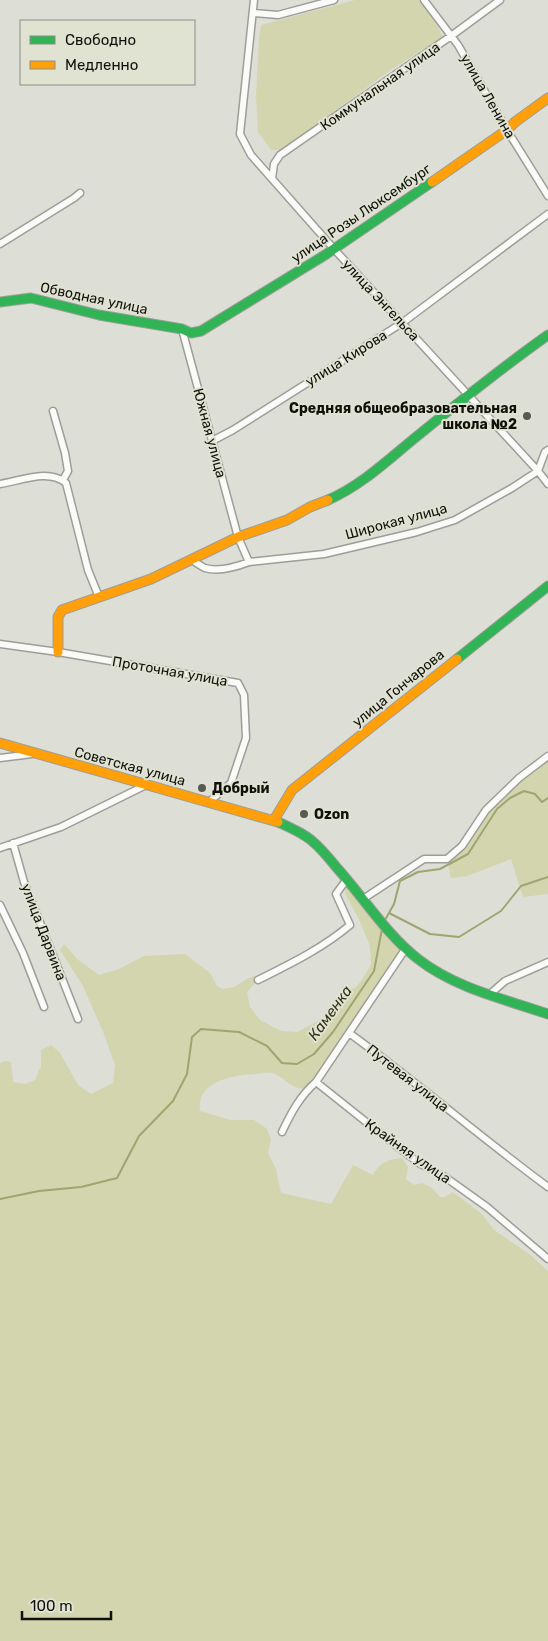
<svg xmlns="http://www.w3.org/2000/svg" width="548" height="1641" font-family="Rubik,sans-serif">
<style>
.green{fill:#d2d5ae}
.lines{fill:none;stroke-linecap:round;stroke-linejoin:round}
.stream{stroke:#a1a471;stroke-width:2}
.street-casing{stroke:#9d9e98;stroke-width:9}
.fast-casing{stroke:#9d9e98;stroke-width:11}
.slow-casing{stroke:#9d9e98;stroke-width:11}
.street{stroke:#fafaf9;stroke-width:6}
.fast{stroke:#30b455;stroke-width:9}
.slow{stroke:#ff9f0a;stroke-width:9}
.poi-dot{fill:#585953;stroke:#e0e2d2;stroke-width:2}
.labels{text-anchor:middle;stroke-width:4;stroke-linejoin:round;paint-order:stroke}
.street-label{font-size:14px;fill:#11110c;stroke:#e0e2d2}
.poi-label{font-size:14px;font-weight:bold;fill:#11110c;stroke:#e0e2d2;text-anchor:start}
.water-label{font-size:15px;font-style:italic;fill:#323314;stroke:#e0e2d2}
</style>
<rect width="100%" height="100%" fill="#ddded6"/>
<path class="green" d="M355,0h64l17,24 7,13 -51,32 -110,81h-11l-13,-18 -2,-36 3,-56 2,-15z
M548,756v138l-25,3 -12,-38 -44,17 -16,2 -4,-19 15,-13 24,-36z
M347,879l59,69 -90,134c-6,3 -11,8 -18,6 -9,-2 -17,-13 -26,-15 -5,-1 -11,0 -16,1 -23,1 -60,7 -56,37l31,9h23l13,9 4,11 -3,13 8,16 5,24 50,11 22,-39 20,10c6,-12 15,-16 29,-17l6,9 -2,12 8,6 8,-2 10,5 8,9h5l8,-5 29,22 12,16 34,23 20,18v370h-548v-578l5,-2 6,1 2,20 12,2 10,-4 6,-14v-16l10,-5 9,8 18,32 13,9 22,-11 2,-18 -11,-31 -21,-48 -23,-36 4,-6 13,15 22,16 20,-6 25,-13 41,-2 25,19 7,13 6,3 11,-2 13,-8 7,-3 4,4 -11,12 3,15 10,13 21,11 16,1 31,-16 10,-10 5,-20 11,3 8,-9 9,-16 -1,-18 -11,-27 -14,-25z"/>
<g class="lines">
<path class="stream" d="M389,913l41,21 29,3 42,-26 20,-25 27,-9
M385,920l9,-16 6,-23 18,-9 22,-3 28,-15 29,-45 13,-11 14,-7 11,3 7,8 6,-4
M0,1199l39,-8 42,-4 36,-9 22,-42 34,-35 14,-27 5,-37 9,-8 38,3 28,14 15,17 15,1 17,-10 19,-22 41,-61 8,-42"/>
<g class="street-casing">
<path id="street" d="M254,0l-14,134 11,21 83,94 204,222 10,13
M424,0l34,45 49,85 41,66
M253,13l25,2 56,-15
M272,179l2,-15 6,-9 171,-119 49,-36
M0,244l74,-46 6,-5
M182,329l56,208 11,25 75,-8 93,-22 38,-12 57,-32 26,-17 7,-19 3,-2
M53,411l12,42 3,18 -5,9
M212,441l21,-11 169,-107 146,-109
M0,484c21,-3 48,-16 66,-1l22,87 11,27
M191,560c5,2 9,6 14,8 14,4 31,-1 44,-6
M0,644l58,8 180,31 6,12 2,43 -15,45 -22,19
M0,758l32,-4
M13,843l11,39 54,137
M0,848l61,-21 85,-42
M363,899l61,-40h23l15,-13 24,-36 33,-32 29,-22
M0,905l23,48 21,54
M258,980c32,-16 65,-32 92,-55l-14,-31 11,-15
M490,994l15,-13 43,-19
M349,1033c68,49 131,104 199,154
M316,1082l79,63 24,18 26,14 42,30 61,52
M282,1132c9,-19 18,-36 34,-50l90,-134"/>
</g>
<g class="fast-casing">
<path id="fast" d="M0,302l31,-4 68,17 83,14 9,4 10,-2 124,-76 107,-73
M328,500c35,-15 64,-44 93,-67 42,-34 83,-67 127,-98
M457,659l91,-73
M278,822c11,5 23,10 33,18 10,8 18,18 26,28 27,30 49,66 81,91 37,29 86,40 130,55"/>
</g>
<g class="slow-casing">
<path id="slow" d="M432,182l75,-52 8,-8 33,-24
M58,652v-35l4,-7 89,-31 87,-42 49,-17 23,-13 18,-7
M0,743l278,79
M274,820l18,-30 165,-131"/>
</g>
<use href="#street" class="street"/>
<use href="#fast" class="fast"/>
<use href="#slow" class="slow"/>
</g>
<g class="poi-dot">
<circle cx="527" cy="416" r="5"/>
<circle cx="202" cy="788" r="5"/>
<circle cx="304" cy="814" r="5"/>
</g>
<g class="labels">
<g class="street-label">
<text transform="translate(380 86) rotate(-35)" y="5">Коммунальная улица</text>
<text transform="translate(488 96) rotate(60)" y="5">улица Ленина</text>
<text transform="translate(361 213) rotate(-34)" y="5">улица Розы Люксембург</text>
<text transform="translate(94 298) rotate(12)" y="5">Обводная улица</text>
<text transform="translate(381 300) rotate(47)" y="5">улица Энгельса</text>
<text transform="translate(346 358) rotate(-32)" y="5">улица Кирова</text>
<text transform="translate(210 433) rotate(75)" y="5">Южная улица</text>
<text transform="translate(396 521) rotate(-15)" y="5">Широкая улица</text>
<text transform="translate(170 671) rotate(10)" y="5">Проточная улица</text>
<text transform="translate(398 688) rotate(-39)" y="5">улица Гончарова</text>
<text transform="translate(130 766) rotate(15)" y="5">Советская улица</text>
<text transform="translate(44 932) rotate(69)" y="5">улица Дарвина</text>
<text transform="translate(408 1078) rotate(38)" y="5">Путевая улица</text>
<text transform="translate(408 1151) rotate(35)" y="5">Крайняя улица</text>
</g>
<g class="poi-label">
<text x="517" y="413" text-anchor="end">Средняя общеобразовательная<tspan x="517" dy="16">школа №2</tspan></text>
<text x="212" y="793">Добрый</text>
<text x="314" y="819">Ozon</text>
</g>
<g class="water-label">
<text transform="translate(330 1013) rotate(-54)" y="5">Каменка</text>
</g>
</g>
<rect x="20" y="20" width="175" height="65" fill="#e0e2d2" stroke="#8d8e83"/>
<rect x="30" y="36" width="25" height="8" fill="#30b455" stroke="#8d8e83"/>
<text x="65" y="45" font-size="15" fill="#11110c">Свободно</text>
<rect x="30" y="61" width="25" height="8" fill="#ff9f0a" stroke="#8d8e83"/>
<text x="65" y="70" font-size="15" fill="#11110c">Медленно</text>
<path d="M22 1611v8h89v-8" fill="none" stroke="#11110c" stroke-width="2.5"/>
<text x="30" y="1611" font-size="15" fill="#11110c" stroke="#e0e2d2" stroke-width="4" paint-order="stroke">100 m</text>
</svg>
